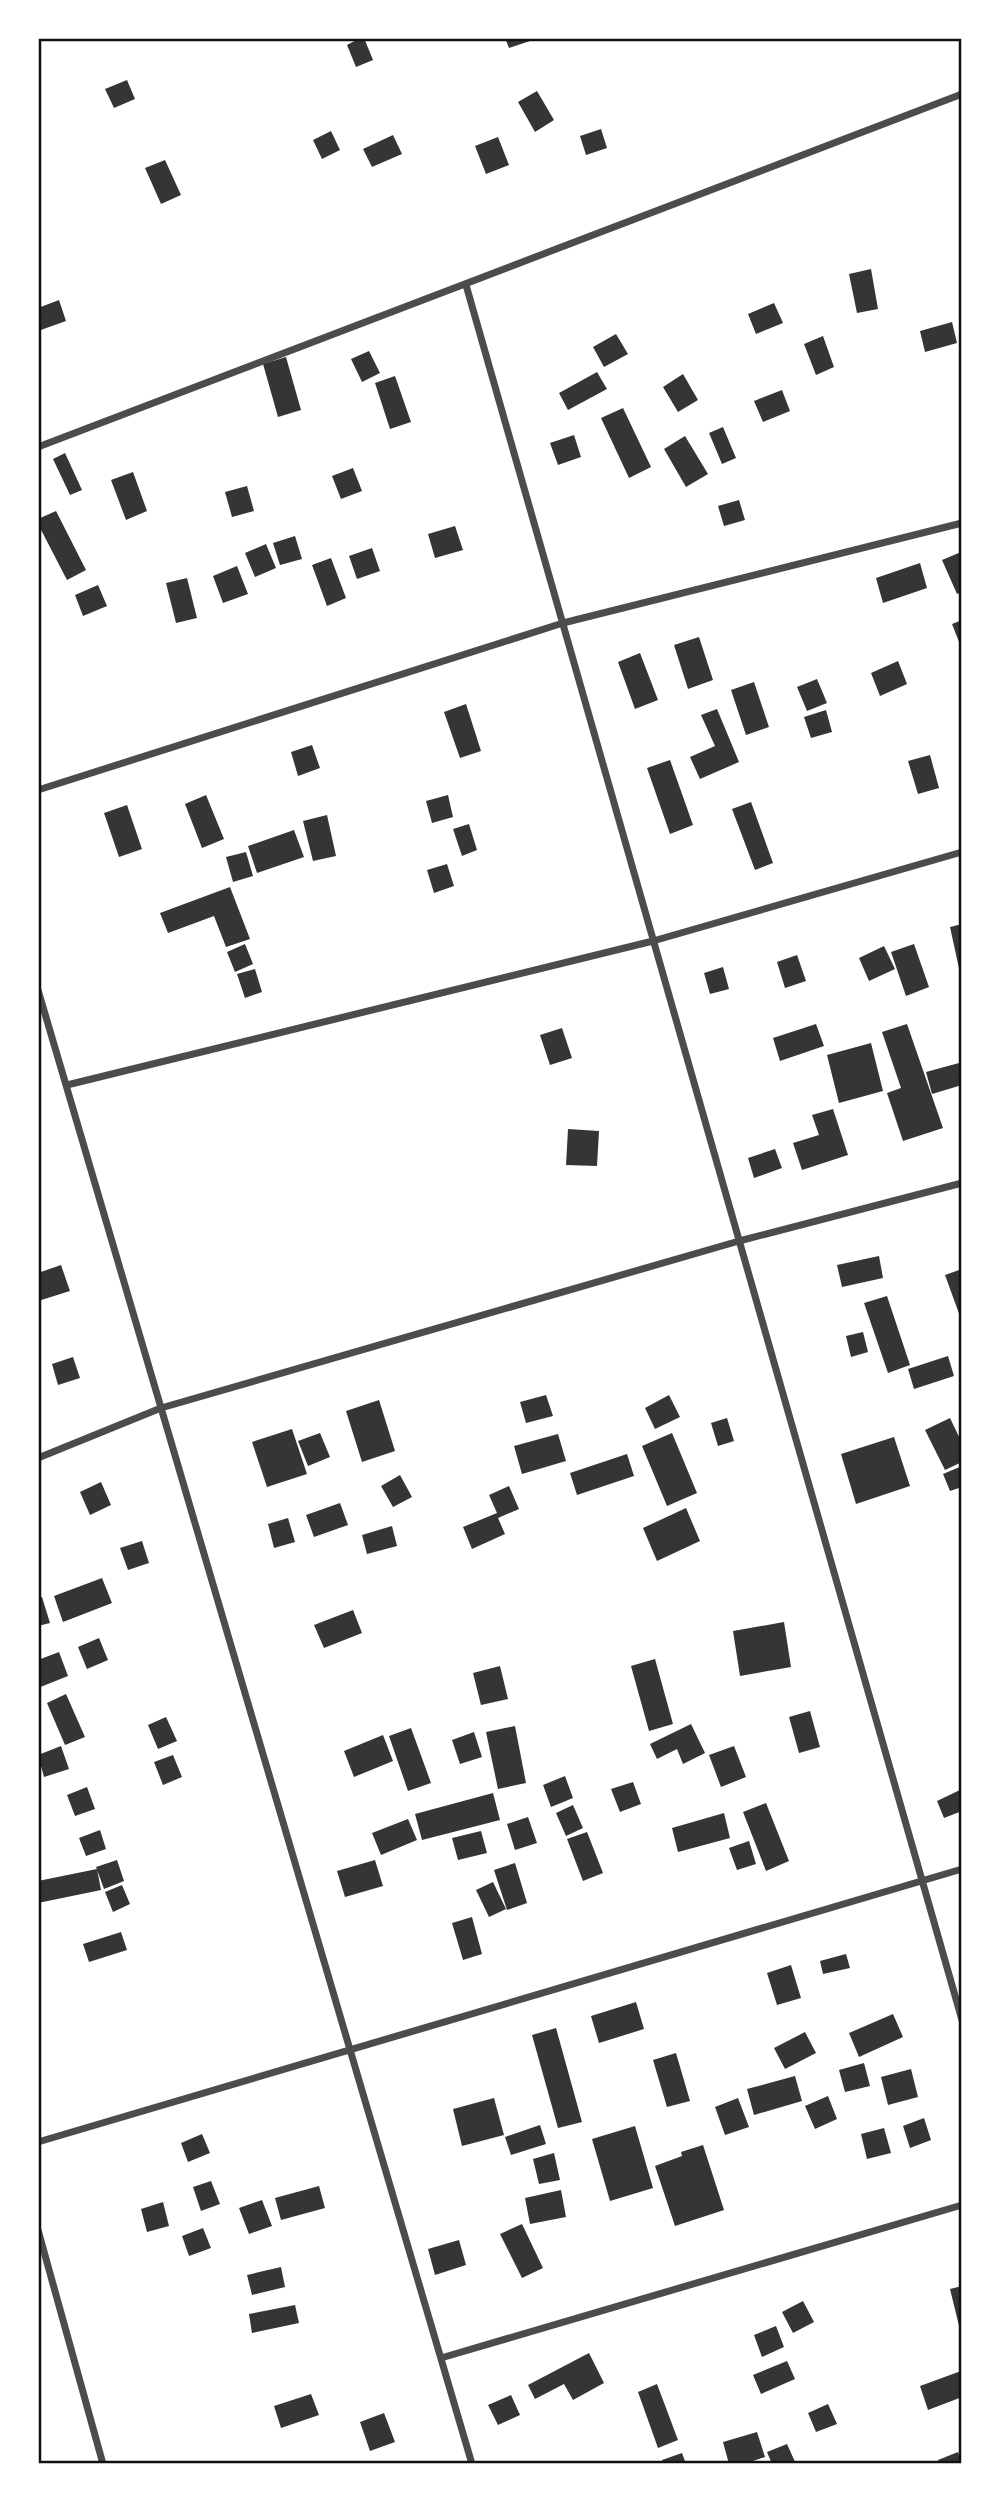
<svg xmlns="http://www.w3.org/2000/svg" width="1000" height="2502" font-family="Montserrat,sans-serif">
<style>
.building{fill:#353535}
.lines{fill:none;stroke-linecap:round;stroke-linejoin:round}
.minor{stroke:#4c4c4c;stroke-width:7}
.neatline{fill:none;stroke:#111;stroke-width:2.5}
</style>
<rect width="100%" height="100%" fill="#fff"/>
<path class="building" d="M360,38h4l9,22 -17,7 -9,-22z
M505,38h31v1l-27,9z
M127,80l8,19 -21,9 -9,-19z
M537,91l17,29 -19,12 -17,-30z
M601,129l6,19 -21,7 -6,-19z
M331,131l9,19 -18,9 -9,-19z
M393,135l9,19 -30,13 -9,-18z
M498,137l11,28 -23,9 -11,-28z
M165,160l16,35 -20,9 -16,-36z
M871,269l7,40 -21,4 -8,-39z
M59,300l7,21 -28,10v-23z
M774,303l9,20 -27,11 -8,-20z
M952,322l5,21 -32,9 -5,-21z
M616,334l12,20 -24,13 -11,-20z
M823,336l11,31 -18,8 -12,-31z
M369,351l11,22 -18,9 -11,-23z
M286,357l15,53 -23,7 -15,-53z
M597,372l10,17 -39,21 -9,-17z
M683,374l15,26 -20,12 -15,-25z
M395,376l16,46 -21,7 -15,-46z
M782,390l8,21 -27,11 -9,-21z
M623,408l28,59 -22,11 -28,-60z
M723,427l13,31 -14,6 -13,-31z
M574,435l7,22 -23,8 -8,-22z
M685,436l23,38 -22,13 -22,-38z
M65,453l17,37 -12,5 -17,-36z
M353,468l9,23 -21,8 -9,-23z
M133,472l14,39 -21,9 -15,-40z
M247,486l7,25 -22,6 -7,-25z
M739,500l6,20 -21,6 -6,-20z
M56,511l30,59 -19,10 -29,-56v-5z
M455,526l8,24 -28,8 -7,-24z
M295,536l7,23 -22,6 -7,-22z
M266,544l10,24 -21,9 -10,-24z
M372,548l8,23 -23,8 -8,-23z
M961,552l1,40 -5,2 -15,-34z
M331,558l15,40 -19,8 -15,-41z
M920,563l7,25 -44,15 -7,-25z
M237,566l11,28 -25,9 -10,-27z
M187,578l10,40 -21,5 -10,-40z
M98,585l9,21 -24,10 -8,-21z
M962,620v27h-1l-9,-23z
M699,637l14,43 -25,9 -14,-44z
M640,653l18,47 -23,9 -17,-47z
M898,661l9,23 -27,12 -9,-23z
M817,679l10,24 -20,8 -10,-24z
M754,682l15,45 -23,8 -15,-45z
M466,704l15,47 -21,7 -16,-46z
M717,709l22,53 -39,17 -10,-22 25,-11 -14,-31z
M826,710l6,22 -21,6 -7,-21z
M312,745l8,23 -22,8 -7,-24z
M930,755l9,33 -21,6 -10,-33z
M670,760l23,65 -23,9 -23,-66z
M206,795l18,44 -22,9 -17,-44z
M448,795l5,22 -21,6 -6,-22z
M751,802l22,61 -18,7 -23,-61z
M127,805l15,44 -23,8 -15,-44z
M327,815l9,41 -23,5 -10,-40z
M469,824l8,26 -15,6 -9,-27z
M294,830l10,27 -47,16 -9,-27z
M246,852l7,24 -20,6 -7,-25z
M447,864l7,22 -20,7 -7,-23z
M230,887l20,52 -24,8 -12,-31 -46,17 -8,-20z
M962,924v49h-2l-10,-46z
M245,944l8,20 -18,8 -8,-20z
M914,944l15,43 -23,9 -15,-44z
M884,946l11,23 -26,12 -10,-23z
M797,955l9,26 -21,7 -8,-26z
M723,967l6,22 -19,5 -6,-21z
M255,969l7,23 -17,6 -8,-24z
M816,1024l8,22 -44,15 -7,-23z
M907,1024l36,104 -40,13 -16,-48 14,-5 -19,-56z
M562,1028l10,30 -22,7 -10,-30z
M871,1043l12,48 -44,12 -12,-48z
M959,1063l3,22 -30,9 -6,-22z
M833,1109l15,46 -46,15 -9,-27 26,-8 -7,-20z
M568,1129l31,2 -2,35 -31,-1z
M775,1149l7,19 -28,10 -6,-20z
M879,1256l4,22 -41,9 -5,-22z
M61,1265l9,26 -32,10v-28z
M962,1269v50h-1l-16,-44z
M887,1296l23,69 -22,8 -24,-70z
M863,1332l5,20 -17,5 -5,-21z
M948,1356l6,20 -40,13 -6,-20z
M73,1357l7,21 -22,7 -6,-21z
M546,1395l7,21 -27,7 -6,-21z
M669,1395l11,22 -25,12 -10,-21z
M379,1400l16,51 -33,11 -16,-51z
M727,1418l7,23 -16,5 -7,-23z
M950,1418l12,25v19l-17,8 -20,-40z
M292,1429l15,45 -40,13 -15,-45z
M320,1433l10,24 -22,9 -10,-25z
M672,1433l25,60 -30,13 -25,-60z
M558,1434l8,27 -44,13 -8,-28z
M894,1437l16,49 -54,18 -15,-50z
M627,1454l7,22 -57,19 -7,-22z
M962,1466v21l-12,4 -7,-17z
M400,1475l12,22 -19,10 -12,-21z
M101,1482l10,23 -21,10 -10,-23z
M509,1486l10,23 -21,9 7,16 -33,15 -9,-22 34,-14 -8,-18z
M340,1503l8,22 -34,12 -8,-22z
M686,1508l14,33 -43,20 -14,-33z
M288,1518l7,24 -21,6 -6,-24z
M392,1526l5,20 -30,8 -5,-19z
M142,1541l7,22 -21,7 -8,-22z
M102,1578l10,25 -49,19 -9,-26z
M42,1597l8,26 -12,3v-28z
M353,1610l9,23 -38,15 -10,-23z
M784,1622l7,45 -51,9 -7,-45z
M99,1638l9,22 -21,9 -9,-22z
M59,1652l9,24 -30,12v-28z
M655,1659l18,65 -24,7 -18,-65z
M500,1666l8,33 -27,6 -8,-32z
M66,1694l19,43 -20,8 -18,-42z
M810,1711l10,36 -21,6 -10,-36z
M166,1717l11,24 -19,8 -10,-24z
M691,1724l14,29 -22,11 -6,-15 -20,10 -7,-15z
M515,1726l11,57 -28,6 -12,-57z
M411,1728l20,55 -23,8 -19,-55z
M474,1732l8,25 -22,7 -8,-24z
M383,1735l10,26 -39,16 -10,-26z
M61,1746l8,23 -25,8 -6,-22z
M734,1746l12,31 -25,10 -12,-32z
M173,1755l9,22 -19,8 -9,-23z
M565,1776l8,22 -22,9 -8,-22z
M633,1782l8,22 -21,8 -9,-23z
M87,1787l8,22 -20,7 -8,-21z
M962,1789v22l-18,7 -7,-17z
M493,1793l7,27 -78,20 -7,-26z
M766,1803l23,58 -23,10 -23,-59z
M573,1805l10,23 -17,8 -10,-23z
M724,1813l6,25 -52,14 -6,-24z
M528,1817l9,26 -22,7 -8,-26z
M408,1819l9,21 -36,15 -9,-22z
M100,1830l6,19 -20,7 -7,-18z
M481,1831l6,22 -29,7 -6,-22z
M587,1832l16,41 -20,8 -16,-42z
M749,1841l7,23 -19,6 -8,-22z
M117,1860l7,21 -20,8 -8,-22z
M375,1860l8,26 -38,11 -8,-26z
M515,1863l12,40 -20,7 -13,-40z
M97,1869l4,21 -63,13v-22z
M493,1882l13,27 -17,8 -13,-27z
M122,1885l8,19 -17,8 -8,-20z
M472,1917l10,37 -19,6 -11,-37z
M121,1932l6,18 -38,12 -6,-18z
M846,1954l4,14 -27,6 -3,-13z
M791,1965l10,33 -24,7 -10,-32z
M636,2002l8,27 -45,14 -8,-27z
M893,2014l10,23 -44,20 -10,-24z
M556,2028l26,94 -24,6 -26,-93z
M805,2032l11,21 -31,16 -11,-21z
M676,2053l14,48 -23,6 -14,-47z
M864,2063l6,23 -25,6 -6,-22z
M911,2069l7,28 -30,8 -7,-28z
M795,2076l7,25 -48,14 -7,-26z
M828,2096l9,23 -22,10 -10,-23z
M494,2098l10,37 -42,11 -9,-37z
M738,2098l11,29 -24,8 -10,-28z
M924,2118l7,22 -21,8 -7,-22z
M540,2125l6,19 -35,11 -6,-18z
M635,2126l18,62 -43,13 -18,-62z
M884,2128l7,25 -24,6 -6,-25z
M202,2134l8,19 -22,9 -7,-19z
M703,2145l21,65 -49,16 -20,-60 27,-10 -1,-4z
M554,2153l6,27 -21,4 -6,-25z
M211,2181l9,23 -19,7 -8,-24z
M319,2186l6,22 -44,12 -6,-22z
M561,2190l5,27 -36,7 -5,-26z
M262,2200l10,26 -23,8 -10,-26z
M163,2202l6,24 -22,6 -6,-23z
M522,2224l21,44 -21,10 -22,-44z
M203,2228l8,20 -22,8 -7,-20z
M459,2240l7,25 -31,10 -7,-26z
M281,2267l4,20 -33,8 -5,-20z
M962,2286v48h-1l-11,-45z
M803,2301l11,21 -21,11 -11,-21z
M295,2305l4,18 -47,10 -3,-19z
M776,2326l8,21 -22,10 -8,-22z
M589,2353l15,30 -31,17 -9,-16 -29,15 -7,-14z
M787,2361l8,18 -34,15 -8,-19z
M961,2371l1,26 -34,13 -8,-24z
M657,2384l21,56 -20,8 -20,-56z
M311,2394l8,21 -38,13 -7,-22z
M511,2395l9,20 -22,10 -10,-20z
M828,2404l9,20 -21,8 -8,-19z
M384,2413l11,29 -25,9 -10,-29z
M757,2432l8,25 -21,7h-15l-6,-22z
M787,2444l9,20h-24l-5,-12z
M958,2452l4,12h-23l-1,-4z
M682,2453l4,11h-23l-1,-4z"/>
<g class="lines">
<path class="minor" d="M466,285l496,1735
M38,447l924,-353
M38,790l525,-167 399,-100
M38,990l434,1474
M67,1085l586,-144 309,-89
M38,1458l123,-50 578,-167 223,-58
M38,2142l924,-273
M38,2230l65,234
M441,2358l521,-153"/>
</g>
<rect width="1000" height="2502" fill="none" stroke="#ffffff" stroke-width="80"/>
<rect x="40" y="40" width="920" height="2422" class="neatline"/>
</svg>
